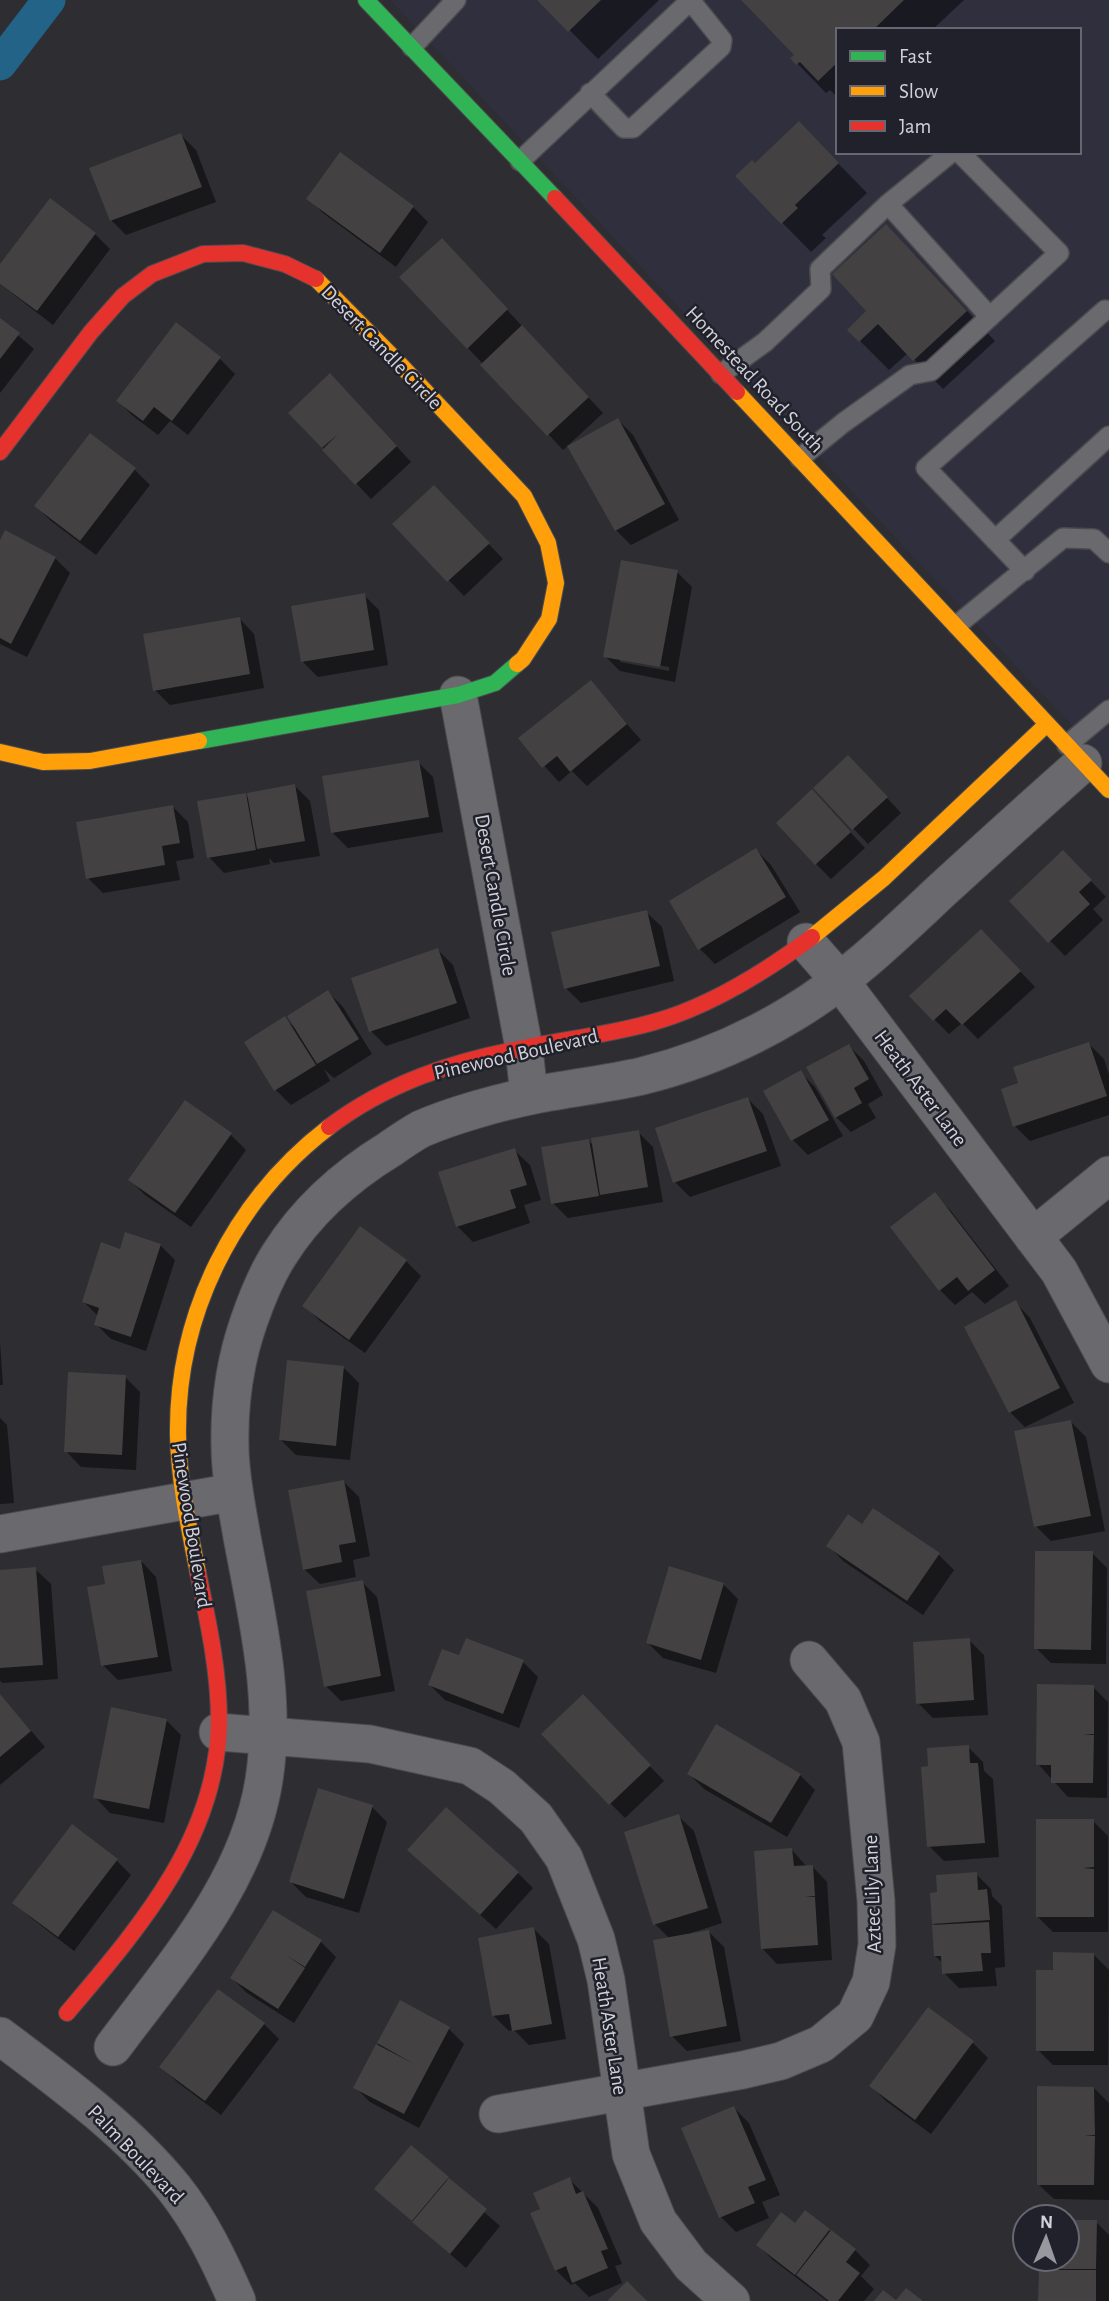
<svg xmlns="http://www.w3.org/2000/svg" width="1109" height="2301" font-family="'Alegreya Sans',sans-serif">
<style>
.built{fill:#2f2f3e;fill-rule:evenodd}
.shadow{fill:#0007;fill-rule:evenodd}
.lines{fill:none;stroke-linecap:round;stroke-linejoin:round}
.canal{stroke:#226387;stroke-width:33}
.building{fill:#434141}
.lane-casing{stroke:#4a4a4f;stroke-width:22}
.street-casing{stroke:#4a4a4f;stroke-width:39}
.fast-casing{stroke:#4a4a4f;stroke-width:18}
.slow-casing{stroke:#4a4a4f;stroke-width:18}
.jam-casing{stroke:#4a4a4f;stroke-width:18}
.lane{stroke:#69696e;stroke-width:19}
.street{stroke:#69696e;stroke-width:37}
.fast{stroke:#30b455;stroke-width:16}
.slow{stroke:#ff9f0a;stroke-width:16}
.jam{stroke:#e5322d;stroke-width:16}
.labels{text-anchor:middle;stroke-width:5;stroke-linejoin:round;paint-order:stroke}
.street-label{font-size:21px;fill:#d1d1d9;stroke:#20212b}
</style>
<rect width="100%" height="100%" fill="#2d2d32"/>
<path class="built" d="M390,0h719v765zM838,30h241v122h-241z"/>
<path class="shadow" d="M540,0h119l-61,59z
M743,0h221l-32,30h-94v68l-8,-8 -4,3 -33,-34 3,-4z
M181,135l15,15 20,52 -90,33 -15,-15z
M828,153l39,40 -45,42 4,3 -15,14 -74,-76z
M340,155l73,52 15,15 -32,45 -73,-54 -15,-15z
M95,234l15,15 -57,76 -53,-41v-17z
M456,255l147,158 -40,37 -95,-102z
M915,255l80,86 -52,48 -35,-36 -19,17 -40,-40 20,-18z
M0,320l34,29 -34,44z
M176,325l44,34 15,15 -47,61 -18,-14 -12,14 -25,-19 -15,-15z
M345,390l66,72 -40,37 -81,-86z
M618,420l15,15 46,85 -48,25 -15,-15z
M91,436l44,34 15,15 -54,70 -45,-34 -15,-15z
M449,502l54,57 -39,37 -69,-72z
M0,544l55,14 15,15 -43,84 -27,-13z
M677,572l15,15 -17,95 -55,-11 -15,-15zM620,658l49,9v4l-49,-9z
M364,595l15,15 9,55 -70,12 -15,-15z
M239,618l15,16 10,54 -94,17 -15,-15z
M590,682l51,58 -54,46 -15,-15 -13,11 -39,-43z
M418,762l15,15 10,55 -95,16 -15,-15z
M863,772l38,41 -33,31 -53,-56z
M295,786l15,15 10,55 -46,7 -5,-5 1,6 -46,9 -15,-16 36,-62 5,5z
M173,807l15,15 6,36 -18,3 4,19 -77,13 -15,-15z
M827,807l38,41 -34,31 -15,-15z
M756,850l15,15 29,47 -85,52 -15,-15z
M1078,867l28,30 -13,12 10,11 -38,36 -53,-55z
M646,912l16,15 12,54 -93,22 -15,-15z
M996,946l39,41 -57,52 -16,-16 -13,11 -15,-15z
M438,950l15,15 17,53 -84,28 -15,-15z
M328,992l15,15 29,47 -38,24 -10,-9 6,12 -39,24 -15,-15 -30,-48 39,-23 10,9z
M1089,1044l15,15 5,16v40l-79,26 -15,-15 5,-42z
M849,1046l15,15 19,34 -15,9 8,14 -25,14 -15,-15z
M800,1072l15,15 28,49 -35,19 -15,-15z
M748,1099l15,15 18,52 -91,31 -15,-15z
M638,1132l15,15 10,55 -95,16 -15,-15 35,-62 5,4z
M231,1135l15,15 -55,77 -46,-32 -15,-15z
M514,1150l16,15 11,35 -17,5 6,18 -57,19 -16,-16z
M935,1195l15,15 59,76 -24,18 -13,-12 -17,13 -15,-15z
M160,1245l15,15 -29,91 -35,-12 -15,-15 2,-8 -14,-14 37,-51z
M406,1261l15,15 -56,77 -45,-32 -15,-15z
M1015,1302l15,16 44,85 -49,24 -15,-15z
M0,1342l3,43h-3z
M344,1368l15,15 -9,77 -54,-5 -15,-15z
M125,1377l15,15 -4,78 -55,-3 -15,-16z
M0,1418l7,7 7,78 -14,1z
M1071,1422l15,15 19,94 -54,10 -15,-15z
M344,1482l15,15 11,59 -17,4 3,17 -36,7 -16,-15z
M863,1526l76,29 15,15 -31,45 -80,-54 -15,-16z
M1092,1553l15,15 -1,96 -55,-1 -15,-15z
M141,1561l15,16 16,94 -54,9 -15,-15 4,-80z
M35,1569l16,15 7,95 -55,4 -3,-2v-110z
M362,1582l15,15 18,94 -54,10 -15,-15z
M723,1584l15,15 -22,74 -53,-15 -15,-15z
M467,1640l56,22 15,15 -19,51 -74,-28 -15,-15 30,-27z
M969,1640l15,15 4,60 -55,3 -15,-15z
M1093,1687l15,15 -1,96 -39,-1 -30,-33z
M0,1695l45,52 -45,38z
M598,1712l66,69 -39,37 -15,-15z
M166,1720l15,15 -17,88 -54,-10 -15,-16z
M968,1747l15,15 1,9 9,8 6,78 -55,4 -15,-15z
M689,1774l111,1 15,15 -28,47 -83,-48z
M372,1807l15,15 -28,91 -53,-16 -15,-15z
M678,1816l16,15 28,92 -31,10v2l18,-3 15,15 17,94 -54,10 -15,-15 -2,-97 -15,-15z
M1093,1821l15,15v96h-55l-15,-15z
M792,1850l15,17 5,-1 15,16 5,78 -55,4 -15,-16z
M116,1860l15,15 -57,76 -44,-34 -15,-15z
M424,1865l94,8 15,15 -37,41z
M976,1874l15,15 1,7 10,10 3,61 -10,1 2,18 -38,2 -15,-15 -1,-10 -8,-7 2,-29 -4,-4z
M274,1912l47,30 15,15 -42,66 -47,-30 -15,-15z
M534,1929l15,15 17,95 -37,6 -15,-15 -5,1 -15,-15z
M1094,1955l15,15 -1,95h-55l-15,-15 17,-78z
M401,2002l48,27 15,15 -45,84 -49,-26 -15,-15z
M928,2010l45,33 15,15 -57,76 -45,-33 -15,-15z
M264,2024l15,15 -58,76 -44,-33 -15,-15z
M1094,2088l15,15v97l-55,-1 -16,-15z
M734,2108l15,15 31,72 -18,7 7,16 -33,14 -15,-15z
M411,2148l89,78 -34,42 -90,-79z
M569,2179l29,29 24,56 -7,2 7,17 -33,14 -14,-14 -4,2 -15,-15z
M805,2212l50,38 15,15 -9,11 13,13 -10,12h-37l-54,-41 -15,-15 38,-20z
M1067,2222h29l13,13v66h-69l1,-42h26z"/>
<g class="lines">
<path class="canal" d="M0,64l49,-64"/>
</g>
<path class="building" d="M537,0h64l-33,32z
M741,0h163l-31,30h-35v32l-20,19 -18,-19 -4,3 -6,-7 4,-3z
M799,121l40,42 -44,42 3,3 -17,16 -46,-48 17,-16 3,3z
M181,133l21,54 -92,34 -21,-53z
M340,152l74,54 -34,47 -74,-54z
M50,198l46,35 -59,78 -37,-27v-20z
M886,224l81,87 -54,50 -35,-37 -19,18 -12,-12 19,-19 -34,-37z
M442,238l66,71 -41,40 -68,-72z
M0,318l20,15 -20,26z
M176,322l45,35 -49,64 -18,-14 -11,14 -27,-20z
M522,325l67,72 -42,39 -67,-71z
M330,373l67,73 -42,39 -33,-35 16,-16 -16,14 -34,-35z
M618,418l47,86 -50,27 -48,-85z
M90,433l46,35 -56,73 -46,-35z
M434,485l56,58 -43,39 -55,-58z
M5,530l51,27 -45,87 -11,-6v-98z
M621,560l57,10 -18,97 -57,-10z
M365,593l9,57 -73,12 -10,-56z
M240,617l10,57 -97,17 -10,-57z
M591,680l36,44 -57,48 -13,-16 -15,12 -24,-30z
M848,755l40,42 -36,33 -39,-42z
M419,760l10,57 -98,16 -9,-57z
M295,784l10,57 -48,8 -10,-56z
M812,789l39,43 -36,33 -39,-42z
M246,793l10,57 -49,8 -10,-57z
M173,805l7,38 -18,3 3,19 -79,14 -10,-57z
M756,848l30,49 -88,53 -29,-49z
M1063,850l29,30 -13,12 11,12 -42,39 -39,-42z
M647,910l13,56 -96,23 -13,-57z
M981,929l40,42 -59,54 -16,-16 -13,12 -24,-25z
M438,948l19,55 -88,29 -18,-54z
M328,990l31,49 -42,25 -30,-48z
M285,1016l31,49 -42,26 -30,-49z
M1089,1042l18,54 -94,31 -12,-38 17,-6 -5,-16z
M849,1044l20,35 -15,9 8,15 -27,15 -29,-51z
M801,1070l28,50 -38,21 -28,-50z
M748,1097l19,54 -94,32 -18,-55z
M185,1100l47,33 -57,80 -47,-33z
M639,1130l9,57 -48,8 -9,-57z
M589,1139l10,57 -48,8 -10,-57z
M515,1148l12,37 -17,5 6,18 -60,19 -18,-55z
M935,1192l60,78 -27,21 -11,-14 -18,14 -49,-64z
M360,1226l47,34 -58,80 -47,-34z
M125,1232l36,12 -30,93 -37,-12 5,-17 -17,-6 19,-60 19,7z
M1016,1300l44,88 -51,25 -45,-86z
M287,1360l57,6 -8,80 -57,-6z
M68,1372l58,3 -4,80 -58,-3z
M1071,1420l20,96 -57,11 -20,-96z
M344,1480l12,62 -17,3 3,17 -39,8 -15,-80z
M873,1508l67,45 -33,48 -81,-55 22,-32 14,10z
M1035,1551h58l-2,99 -57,-1z
M141,1560l17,97 -57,9 -14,-79 18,-3 -3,-18z
M669,1566l55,17 -23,77 -55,-17z
M36,1567l7,98 -43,3v-98z
M363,1580l18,96 -57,11 -18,-96z
M466,1638l58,22 -21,54 -75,-29 14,-36 17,6z
M970,1638l4,62 -58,4 -3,-62z
M1037,1684l57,1v49l-11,1h11l-1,48h-42v-18h-15z
M0,1694l31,37 -31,26z
M583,1694l68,71 -42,40 -68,-71z
M111,1707l56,12 -18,90 -56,-11z
M716,1724l85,50 -30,49 -84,-49z
M969,1745l1,18h8l7,80 -58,4 -6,-80 7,-1 -1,-18z
M318,1788l55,17 -29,94 -55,-17z
M446,1807l73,65 -39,43 -73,-65z
M679,1814l29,94 -55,17 -29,-93z
M1036,1819h58v48l-11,1 11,1v48h-58z
M72,1824l46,35 -60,78 -46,-34z
M792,1848l2,18 19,-1 2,31 -10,1h10l3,48 -57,4 -7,-98z
M977,1872l1,18 9,-1 3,31 -58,4 -2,-31 7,-1 -1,-17z
M273,1910l49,30 -17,27 -19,-12 19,13 -27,41 -48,-31z
M989,1922l2,31h-10l2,18 -41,3 -1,-18h-7l-2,-31z
M534,1927l18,97 -40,7 -3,-17 -17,2 -14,-78z
M709,1930l18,96 -57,11 -17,-97z
M1053,1952l41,1v98h-58v-81h17z
M218,1989l47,34 -60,78 -46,-34z
M400,2000l50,27 -46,87 -51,-26 23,-44 38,20 -37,-21z
M928,2007l46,34 -59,79 -46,-34z
M1037,2086l57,1 1,48 -11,1h11l-1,49h-57z
M734,2106l32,74 -18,7 7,16 -36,15 -38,-90z
M411,2145l38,32 -37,44 -38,-32z
M570,2177l6,17 7,-3 25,58 -7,2 7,17 -36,15 -6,-17 -11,5 -25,-58 10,-4 -7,-16z
M449,2178l38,31 -37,45 -38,-32z
M805,2210l25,19 -35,46 -39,-30 25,-33 14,11z
M1067,2220h30l-1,49h-57v-10h28z
M831,2230l25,19 -10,13 14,11 -22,28h-9l-33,-26z
M1039,2270h57v31h-58z
M627,2281l20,20h-40z
M906,2288l17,13h-49l9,-11 13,10z"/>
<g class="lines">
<g class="lane-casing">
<path id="lane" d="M412,47l44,-47
M590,93l34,35h9l88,-81 1,-7 -32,-40
M520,161l171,-161
M888,204l102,113
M721,374l44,-32 56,-53 -1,-20 68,-65 64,-52
M800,458l43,-35 67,-48 21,-4 128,-118 -100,-101
M995,540l114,-104
M1025,571l-99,-103 179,-158
M957,625l106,-87 31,1 15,14
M1067,745l42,-35"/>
</g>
<g class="street-casing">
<path id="street" d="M458,695l66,353 5,48
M806,942l34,39 219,290 50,93
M1033,1237l76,-62
M0,1534l234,-42
M218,1732l152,12 100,22 32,21 34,31 28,40 32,81 10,41 25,174 27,67 33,44 40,36
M0,2036c61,46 126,93 174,152 27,34 46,74 63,113
M113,2047c60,-81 135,-164 151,-267 13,-82 -7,-163 -22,-243 -5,-30 -12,-61 -12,-91 -1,-42 5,-85 19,-125 8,-23 17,-46 30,-66 28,-45 67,-79 111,-106 10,-7 20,-14 31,-20 32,-14 79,-27 114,-34 35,-7 72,-11 107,-19 53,-13 105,-35 151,-63 55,-33 101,-78 148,-122 47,-43 94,-86 142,-128
M498,2114l245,-44 38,-9 40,-17 34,-28 16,-34 6,-37 -1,-44 -15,-159 -18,-42 -34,-40"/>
</g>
<g class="fast-casing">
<path id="fast" d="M366,0l189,198
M199,741l259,-46 37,-12 22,-19"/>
</g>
<g class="slow-casing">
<path id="slow" d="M316,279l79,80 129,137 24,47 8,40 -7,36 -26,40 -6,5
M737,392l372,398
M0,752l43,10 47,-1 109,-20
M812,937l72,-59 163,-154
M198,1573c-9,-45 -19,-91 -20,-137 -2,-122 56,-236 151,-309"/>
</g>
<g class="jam-casing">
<path id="jam" d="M555,198l182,194
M0,452l91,-120 32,-36 29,-22 51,-20 40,-1 42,11 31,15
M329,1127c58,-44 125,-66 195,-79 44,-9 88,-14 130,-26 57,-16 111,-50 158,-85
M67,2013c72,-85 151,-175 152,-292 0,-50 -11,-100 -21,-148"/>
</g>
<use href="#lane" class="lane"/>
<use href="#street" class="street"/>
<use href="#fast" class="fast"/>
<use href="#slow" class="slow"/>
<use href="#jam" class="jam"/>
</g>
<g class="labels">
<g class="street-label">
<text transform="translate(382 347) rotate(46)" y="7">Desert Candle Circle</text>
<text transform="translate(755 379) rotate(47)" y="7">Homestead Road South</text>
<text transform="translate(496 895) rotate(80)" y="7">Desert Candle Circle</text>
<text transform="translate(516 1054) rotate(-13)" y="7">Pinewood Boulevard</text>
<text transform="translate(921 1088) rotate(53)" y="7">Heath Aster Lane</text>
<text transform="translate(192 1525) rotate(81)" y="7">Pinewood Boulevard</text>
<text transform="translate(872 1894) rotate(-92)" y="7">Aztec Lily Lane</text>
<text transform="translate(610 2026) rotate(81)" y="7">Heath Aster Lane</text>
<text transform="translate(136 2154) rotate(46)" y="7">Palm Boulevard</text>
</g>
</g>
<rect x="836" y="28" width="245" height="126" fill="#20212b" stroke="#676771" stroke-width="2"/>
<rect x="850" y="51" width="35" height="10" fill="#30b455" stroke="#676771" stroke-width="2"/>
<text x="899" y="63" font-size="21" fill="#d1d1d9">Fast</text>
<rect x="850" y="86" width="35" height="10" fill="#ff9f0a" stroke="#676771" stroke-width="2"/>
<text x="899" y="98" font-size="21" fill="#d1d1d9">Slow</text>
<rect x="850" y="121" width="35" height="10" fill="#e5322d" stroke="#676771" stroke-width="2"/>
<text x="899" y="133" font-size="21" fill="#d1d1d9">Jam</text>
<g transform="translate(1046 2238) rotate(2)"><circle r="33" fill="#20212b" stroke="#676771" stroke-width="2"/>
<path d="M0-5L12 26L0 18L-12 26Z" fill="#98989f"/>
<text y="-10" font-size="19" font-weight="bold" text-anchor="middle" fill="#d1d1d9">N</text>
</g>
</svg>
